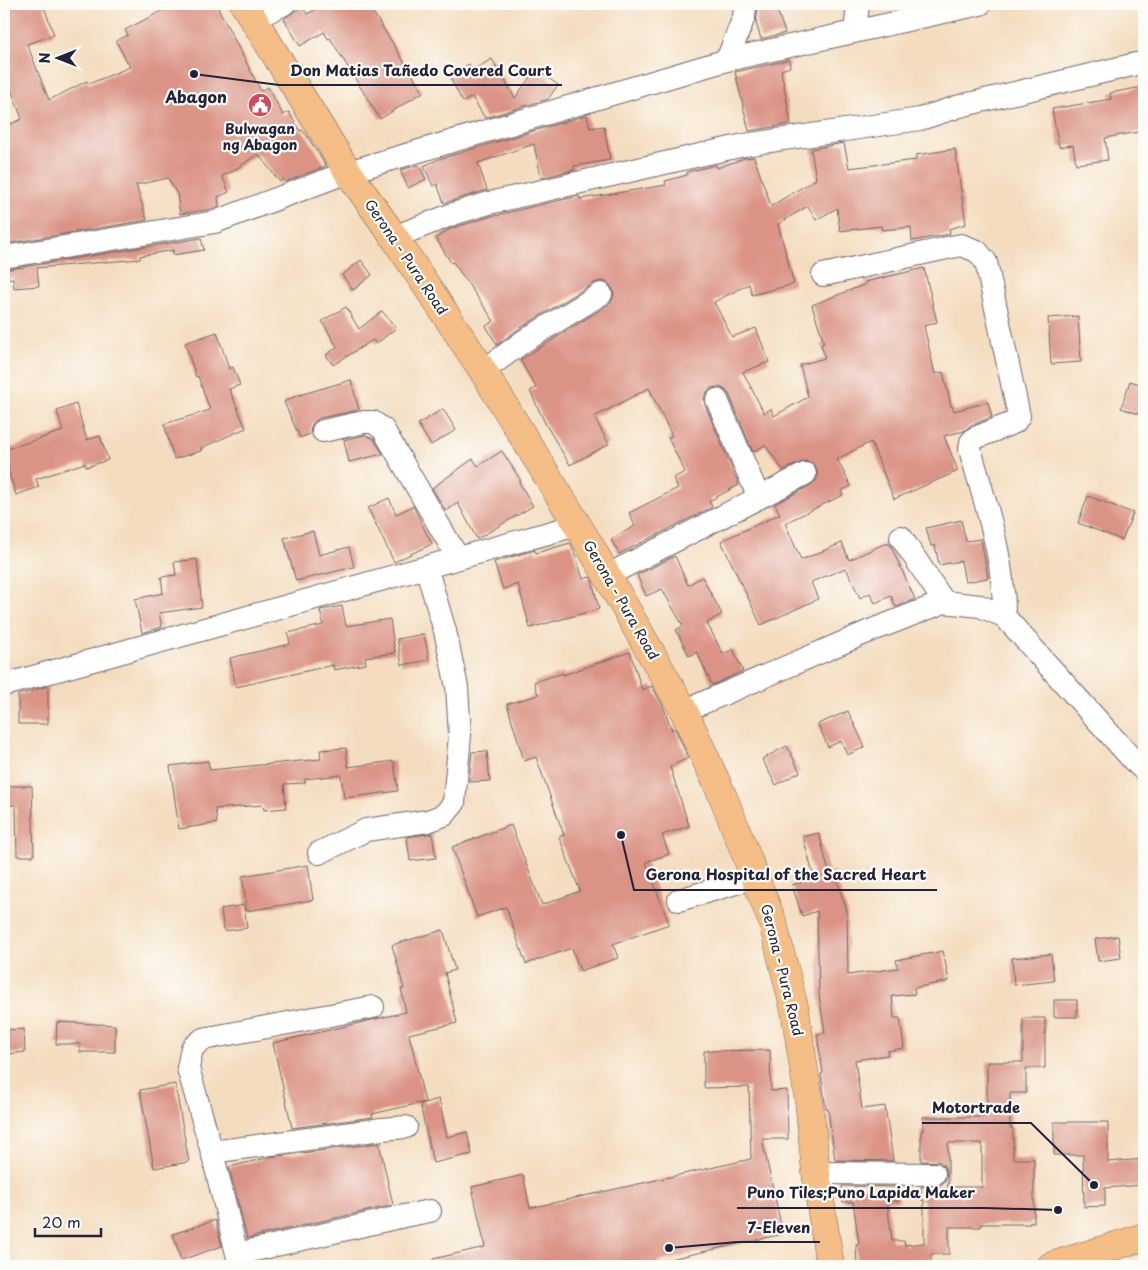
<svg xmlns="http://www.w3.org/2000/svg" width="1148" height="1270" font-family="'Playpen Sans',sans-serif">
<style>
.building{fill:#da9384;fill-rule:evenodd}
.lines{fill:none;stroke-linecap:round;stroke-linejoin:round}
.minor-casing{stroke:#6c6369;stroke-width:24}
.major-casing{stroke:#6c6369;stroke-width:29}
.highway-casing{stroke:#6c6369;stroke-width:29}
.minor{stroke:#fff;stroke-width:22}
.major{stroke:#f5be86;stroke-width:28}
.highway{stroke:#f5be86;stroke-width:28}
.labels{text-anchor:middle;stroke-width:4.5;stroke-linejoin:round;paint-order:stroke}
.poi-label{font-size:14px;font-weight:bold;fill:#22223b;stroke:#fdfcf7}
.street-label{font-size:14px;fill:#22223b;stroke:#fdfcf7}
.quarter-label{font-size:16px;font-weight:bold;fill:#22223b;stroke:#fdfcf7}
.leader{fill:none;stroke:#22223b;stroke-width:2}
.callout-dot{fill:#22223b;stroke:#fdfcf7;stroke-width:2}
.callout-label{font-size:15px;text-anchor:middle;font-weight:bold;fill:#22223b;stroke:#fdfcf7;stroke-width:4.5;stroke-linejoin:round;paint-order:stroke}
</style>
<rect width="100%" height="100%" fill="#fdfcf7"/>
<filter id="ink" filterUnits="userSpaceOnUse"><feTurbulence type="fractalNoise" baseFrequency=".02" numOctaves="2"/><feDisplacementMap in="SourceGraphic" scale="10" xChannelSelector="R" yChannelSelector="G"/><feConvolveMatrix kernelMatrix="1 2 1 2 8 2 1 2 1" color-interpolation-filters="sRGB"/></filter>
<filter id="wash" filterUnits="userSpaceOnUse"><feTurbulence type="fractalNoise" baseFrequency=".0096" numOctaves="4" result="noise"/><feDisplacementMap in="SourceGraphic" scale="20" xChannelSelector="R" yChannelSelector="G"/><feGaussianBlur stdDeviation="1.12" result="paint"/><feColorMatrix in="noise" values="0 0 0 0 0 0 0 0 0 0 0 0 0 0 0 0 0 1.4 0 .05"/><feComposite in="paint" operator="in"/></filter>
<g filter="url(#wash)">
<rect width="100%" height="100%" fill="#f4ddbf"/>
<g id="blocks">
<path class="building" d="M4,4h39l11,31 -27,9 22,56 38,-19 2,3 41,-17 -14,-26 12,-6 -3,-5 50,-26h41l45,87 7,-4 15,28 6,-3 11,19 2,-1 5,6 19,30 -41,16 -1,-3 -4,3 -22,-28 -25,17 -11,5 7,16 -11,5 1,9 -7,3 -32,5 -3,-20 -9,-16 -32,7 11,35 -143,24v-117l18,-8 -18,-49v-5l6,-3 -6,-18z
M326,4h42l55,88 -43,27 -50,-81 -2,1 -4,-7 -24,14 -16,-27 18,-13 5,8z
M770,4h5l10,29 -24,6 -5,-16 2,-15z
M492,59l23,39 21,-29 22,16 -10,14 -63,19 -13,-21 -9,5 -14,-26 20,-12 4,6z
M789,60l1,7 -9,3 10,54 -42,7 -14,-59z
M1142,87l2,14v30l-39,7 3,22 -32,4 -3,-19 -14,2 -7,-38 59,-10 -1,-6z
M587,115l3,13 14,-2 6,34 -36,6v4l-33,8 -7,-34 -56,19 9,27 -43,13 -7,-19 -4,2 -9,-20 15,-7z
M844,143l5,25 67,-8v-5l39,-6 11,75 -17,5 1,5 -38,7 -1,-14 -29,3 -1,-4 -41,5 -3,-23 -21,12 -8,-14 -30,18 16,60 -42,11 -3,-11 -35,18 18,35 24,-9 13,34 -26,10 21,41 7,-4 3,7 34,-19 -8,-32 25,-7 -4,-14 3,-1 -12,-38 54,-21 -1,-2 59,-14 13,54 -13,4 11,48 8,-2 8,34h1l2,5 34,-9 4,15 -22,9 -6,5 -20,5 14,35 -64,28 -23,-57 -34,17 14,27 -10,5 2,4 -58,28 16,37 41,-17 7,17 35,-16h6l25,55 -19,8 -5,-11 -16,7 -5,-10 -10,5 -14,-30 -35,14 7,17 -57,26 -40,-84 59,-27 -5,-10 36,-19 5,-4 2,-6 -2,-7 -4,-5 -7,-2 -22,9 -18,-25 -12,7 -24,-58 -5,-5 -5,-2 -8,1 -5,5 -2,5 1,7 34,80 -30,16 3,6 -93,47 -8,-15 24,-13 -6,-13 49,-25 -5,-10 12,-6 -17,-34 4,-2 -23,-48 -55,29 15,27 -39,21 -24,-40 -16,-34 6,-3 -16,-28 88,-55 4,-4 2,-7 -2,-6 -5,-6 -7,-1 -6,2 -77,47 -20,15 -11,-19 8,-5 -41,-59 -2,1 -15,-25 14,-9 42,-13 4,-1 1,1 4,-2 78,-18 1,3 86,-14 -1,-4 22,-6v-3l29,-7 1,3 28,-10 9,-1 17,49 45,-27 -5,-30z
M419,165l7,14 -18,9 -8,-18z
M201,238l3,12 -31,5v-5l-33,6v3l-103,9 2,18 -25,2 -1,-10 -9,1v-9z
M361,260l11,15 -19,15 -11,-15z
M346,307l13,22 23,-18 14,17 -20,16 -3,-4 -40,25 -7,-10 11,-8 -15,-26z
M1078,316l3,46 -30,2 -3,-46z
M217,332l12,37 4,-2 7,18 -11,4 17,39 -45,20v3l-27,8 -10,-35 46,-14 -12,-34 -2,1 -11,-34z
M351,380l8,30 -39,8 -6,4 -3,5 -1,7 -10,4 -16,-36 12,-6z
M1130,381l14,4v31l-23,-8z
M76,404l11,36 13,-4 8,24 -22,7 -1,-4 -49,16 3,8 -23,8 -12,-38v-7l59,-19 -6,-20z
M443,409l13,21 -25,15 -13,-21z
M365,435l8,3 10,16 -34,8 -5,-22z
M502,451l19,30 -2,1 14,24 -56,33 -19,-36 -12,8 -14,-23 41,-29 5,7z
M1088,496l45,17 -11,27 -44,-17z
M389,498l7,16 17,-8 19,38 -38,18 -26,-54z
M961,520l5,21 15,-2 7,39 -23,4 -4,-21 -22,4 -4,-20 -4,1 -5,-18z
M313,531l6,24 30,-8 5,20 -58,14 -12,-43z
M570,543l3,5 10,31 7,-2 2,3 7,29 -69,19 -12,-44 -15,5 -9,-27 41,-12 1,3z
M675,556l13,29 14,-8 20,37 -15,9 16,31 10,-5 10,22 -31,14 -15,-33 -8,4 -13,-26 7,-4 -21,-37 -16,7 -9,-21z
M197,559l5,48 -43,6 3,14 -20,6 -7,-34 28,-6 -2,-16 15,-2 -2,-13z
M342,606l4,20 44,-7 5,34 -30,4 1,7 -32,6 -1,-5 -97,22 -6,-29 60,-14 -2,-11 35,-8 -3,-15z
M424,634l5,26 -27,5 -5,-26z
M630,652l12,38 10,-4 11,20 9,24 3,-2 13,30 -18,9 19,59 -27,9 7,19 -23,8 23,62 -56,20 5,14 -38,13 -8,-23 -46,16 -20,-57 -29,10 -25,-70 59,-22 31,80 38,-14 -21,-54 5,-2 -28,-78 -12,4 -17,-57 31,-9 -4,-13 29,-9v2z
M48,686v38h-30v-29z
M848,711l17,36 -18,8 -6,-14 -13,6 -10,-23z
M787,746l13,26 -24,13 -14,-26z
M346,748l2,19 46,-6 4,30 -54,7 -3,-23 -36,4v4l-21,1 2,24 -22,2 -1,-5 -48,4 2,14 -38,6 -9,-63 38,-5 2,9 111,-11 -1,-9z
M487,751l3,30 -21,1 3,-30z
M5,786h27l2,70h-17l-1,-51h-11z
M432,833l4,25 -26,3 -3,-24z
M819,833l10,40 5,-2 13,40 1,64 50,-7 -2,-8 47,-9 6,30 -35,7 1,6 -23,2 2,22h6l4,30 -17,3 1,4 -33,5 7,49 23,-3 8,55 -58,-1 -7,-51h-2l-5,-35 2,-1 -6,-39 8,-1 -6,-38 -2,-84 -15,5 -10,-31 22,-7 -11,-41z
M308,865l5,35 -66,11 -5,-35z
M244,905l3,23 -23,3 -3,-22z
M443,930l12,40 -10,3 12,50 -48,11 16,68 -53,12 1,3 -81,11 -19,-85 133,-31 -5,-23h3l-12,-44z
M1118,936l3,22 -23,3 -3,-22z
M1051,954l3,27 -40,4 -2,-27z
M1054,1000h23v17h-23z
M1023,1018h22v50h-19v25h-16v35h3v31h21v63h-4v2h-49v3h-32v27h-18v12h-74l-1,-21 3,-1 -6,-42h-10l-1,-16 55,1 2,14h-12l5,40h12l1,4 19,-2v-43h-3v-13l19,-1 5,-5 2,-7 -2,-7 -5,-5 -19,-1v-30h2v-14h64v-55h36zM948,1143h34v44h-34z
M57,1022l58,3v27h-35v-8h-24z
M24,1029l1,23 -17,2 -1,-24z
M770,1050l1,41 16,-1 1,49h-26l21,95 -126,28 1,4h-224l-1,-7 52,-12 -13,-60 51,-12 7,33 221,-49 -2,-72 -45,1v-37z
M175,1084l14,78 -35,6 -14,-78z
M439,1099l8,38 20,-5 5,22 -39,9 -13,-59z
M1054,1122h54v40l36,-3v26l-39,3v18l-21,1 -1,-52h-29z
M379,1143l14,62 -146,33 -18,-71 42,-10z
M215,1220l7,26 -41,14 -8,-26z"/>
</g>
</g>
<g filter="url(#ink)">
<use href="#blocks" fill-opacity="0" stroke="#6c6369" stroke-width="1"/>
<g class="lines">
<g class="minor-casing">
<path id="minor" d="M253,19l31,-15
M855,32l3,-28
M727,60l17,-43 1,-13
M394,237l59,-23 36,-11 255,-58 176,-26 40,-13 176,-42
M4,257l211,-35 133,-50 379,-112 253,-56
M823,275l138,-30 16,6 9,11 33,154 -4,6 -40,16 -4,4 -1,7c15,54 35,110 34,167
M483,371l41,-30 77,-47
M717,400l42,98
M323,431l41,-9h9l10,7 75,129
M901,537l43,65
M608,575l197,-101
M4,685l573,-160
M684,711l181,-78 79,-31 36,4 24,10 129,144 11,10
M319,853l47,-23 62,-9 16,-6 10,-12 6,-68 -3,-48 -12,-56 -19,-64
M679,900l77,-23
M212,1152l170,-23 24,-2
M816,1173l118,1
M237,1254l167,-38 26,-5
M241,1266l-4,-12 -25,-102 -24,-84 4,-20 11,-9 170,-32"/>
</g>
<g class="major-casing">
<path id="major" d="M244,4l104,168 46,65 89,134 106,173 95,167 40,88 49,124 22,88 14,90 7,72 14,93"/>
</g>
<g class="highway-casing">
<path id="highway" d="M1051,1266l93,-29"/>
</g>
<use href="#minor" class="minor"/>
<use href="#major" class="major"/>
<use href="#highway" class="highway"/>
</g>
</g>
<defs>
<g id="civic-disc" transform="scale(1.25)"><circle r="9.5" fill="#d1495b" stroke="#fdfcf7"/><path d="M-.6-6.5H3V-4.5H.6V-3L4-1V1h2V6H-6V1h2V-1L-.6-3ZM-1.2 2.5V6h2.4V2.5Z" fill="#fff"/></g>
</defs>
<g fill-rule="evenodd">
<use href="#civic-disc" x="260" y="105"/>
</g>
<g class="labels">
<g class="poi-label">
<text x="260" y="134">Bulwagan<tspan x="260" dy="16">ng Abagon</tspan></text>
</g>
<g class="street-label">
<text transform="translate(406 257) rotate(56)" y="5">Gerona - Pura Road</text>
<text transform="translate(621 600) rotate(60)" y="5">Gerona - Pura Road</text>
<text transform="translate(782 970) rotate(76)" y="5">Gerona - Pura Road</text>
</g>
<g class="quarter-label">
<text x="196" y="103">Abagon</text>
</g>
</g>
<path class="leader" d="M194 74L279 85H562M621 835L634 890H937M1094 1185L1031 1123H922M1058 1210L985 1208H737M669 1248L737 1242H820"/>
<g class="callout-dot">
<circle cx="194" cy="74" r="5"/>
<circle cx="621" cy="835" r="5"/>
<circle cx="1094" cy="1185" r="5"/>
<circle cx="1058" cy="1210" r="5"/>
<circle cx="669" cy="1248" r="5"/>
</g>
<g class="callout-label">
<text x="421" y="76">Don Matias Tañedo Covered Court</text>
<text x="786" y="880">Gerona Hospital of the Sacred Heart</text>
<text x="976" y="1113">Motortrade</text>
<text x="861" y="1198">Puno Tiles;Puno Lapida Maker</text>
<text x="779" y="1233">7-Eleven</text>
</g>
<rect width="1148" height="1270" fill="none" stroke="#fdfcf7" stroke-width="20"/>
<g transform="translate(58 58) rotate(270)" stroke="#fdfcf7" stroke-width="4" paint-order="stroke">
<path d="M0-4L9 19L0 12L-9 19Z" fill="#22223b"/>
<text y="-8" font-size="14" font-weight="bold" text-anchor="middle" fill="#22223b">N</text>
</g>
<path d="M35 1228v8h66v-8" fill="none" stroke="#22223b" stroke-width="2.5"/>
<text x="42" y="1228" font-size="15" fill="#22223b" stroke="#fdfcf7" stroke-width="4" paint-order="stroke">20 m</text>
</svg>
